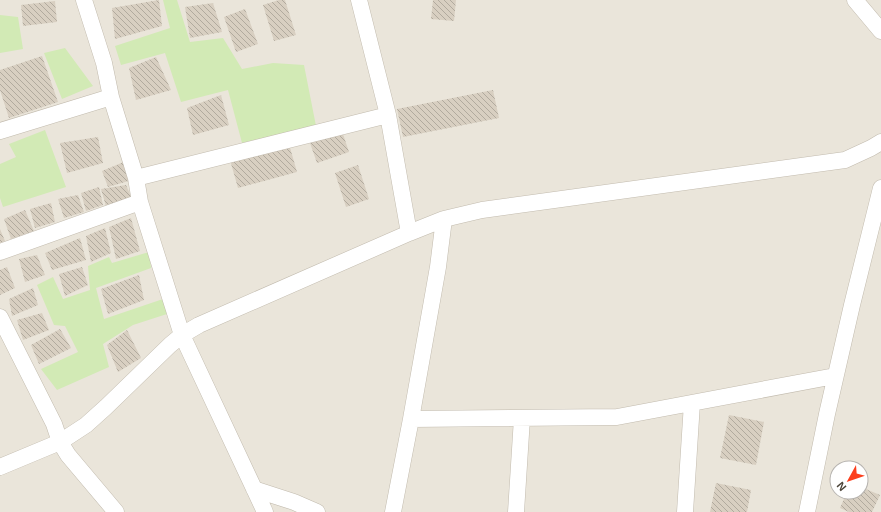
<svg xmlns="http://www.w3.org/2000/svg" width="881" height="512" font-family="Helvetica,sans-serif">
<style>
.residential{fill:#eae5da;fill-rule:evenodd}
.green{fill:#d2eab5}
.building{fill:url(#building-back-hatch)}
.lines{fill:none;stroke-linecap:round;stroke-linejoin:round}
.street-casing{stroke:#c2bbae;stroke-width:17}
.street{stroke:#fff;stroke-width:16}
</style>
<defs>
<pattern id="building-back-hatch" width="6" height="6" patternUnits="userSpaceOnUse"><rect width="6" height="6" fill="#d8cfc1"/><path d="M-1 5l2 2M0 0l6 6M5-1l2 2" fill="none" stroke="#b1aa9e"/></pattern>
</defs>
<rect width="100%" height="100%" fill="#f6f3ec"/>
<path class="residential" d="M0,0h881v512h-881zM837,468h24v24h-24z"/>
<path class="green" d="M163,0h14l13,42 33,-4 19,31 31,-6 31,2 12,61 -74,17 -14,-53 -47,12 -16,-49 -44,12 -6,-19 55,-18z
M0,15l18,2 5,32 -23,4z
M65,48l28,38 -31,13 -18,-46z
M45,130l21,57 -63,20 -3,-9v-34l16,-7 -7,-13z
M149,252l2,16 -55,20 8,31 59,-20 4,15 -34,11 -30,19 6,23 -52,23 -16,-21 37,-17 -13,-26 -11,-1 -17,-40 16,-8 10,22 27,-9 -2,-24 21,-9 3,6z"/>
<path class="building" d="M159,0l3,26 -47,13 -3,-31z
M279,0h6l11,35 -22,6 -11,-36z
M433,0h23l-2,21 -23,-2z
M55,1l2,21 -34,4 -2,-21z
M213,3l9,29 -32,6 -5,-31z
M245,9l13,35 -22,8 -12,-35z
M42,56l16,46 -49,16 -9,-28v-20z
M156,57l15,33 -35,10 -7,-32z
M493,90l6,28 -96,19 -6,-28z
M221,95l8,30 -36,10 -6,-27z
M342,131l7,21 -32,11 -7,-20z
M98,137l5,26 -36,10 -7,-30z
M289,144l8,28 -59,16 -8,-28z
M126,161l6,19 -24,7 -6,-16z
M358,165l11,34 -23,8 -11,-34z
M126,185l7,16 -26,9 -6,-21z
M99,187l4,18 -17,6 -5,-18z
M78,195l6,17 -20,6 -6,-19z
M51,203l4,19 -20,6 -5,-19z
M25,210l9,21 -23,8 -7,-20z
M131,218l9,33 -24,8 -7,-32z
M105,228l6,25 -20,9 -5,-26z
M0,229l5,12 -5,2z
M80,238l6,22 -34,10 -7,-17z
M37,255l8,20 -20,7 -6,-23z
M7,267l8,21 -15,7v-25z
M82,267l6,18 -23,11 -6,-22z
M139,275l5,25 -36,14 -7,-25z
M33,288l5,17 -26,11 -3,-17z
M42,313l7,17 -26,10 -6,-20z
M60,329l11,19 -32,16 -8,-19z
M127,330l14,28 -23,14 -11,-27z
M729,415l35,7 -8,43 -36,-7z
M716,483l35,7 -4,22h-37z
M861,487l19,8 -8,17h-23l-9,-4 7,-16h14z"/>
<g class="lines">
<g class="street-casing">
<path id="street" d="M84,0l20,63 7,34 25,81 4,24 42,133 83,177
M359,0l29,115 21,118
M855,0l26,31
M0,131l111,-34
M136,178l252,-63
M444,219l-6,48 -27,152 206,-2 218,-41
M0,252l140,-50
M0,317l54,107 6,18 8,13 48,57
M0,467l60,-25 26,-17 20,-18 64,-62 12,-10 17,-10 210,-92 35,-14 38,-9 363,-50 26,-12 10,-6
M254,489l40,13 23,10
M393,512l18,-93
M516,512l6,-94
M685,512l7,-109
M807,512l20,-98 25,-109 29,-117"/>
</g>
<use href="#street" class="street"/>
</g>
<g transform="translate(849 480) rotate(230)"><circle r="19" fill="#ffffff" stroke="#b7b4b0"/>
<path d="M0-3L7 15L0 10L-7 15Z" fill="#fc3f1d"/>
<text y="-6" font-size="11" font-weight="bold" text-anchor="middle" fill="#4b4439">N</text>
</g>
</svg>
